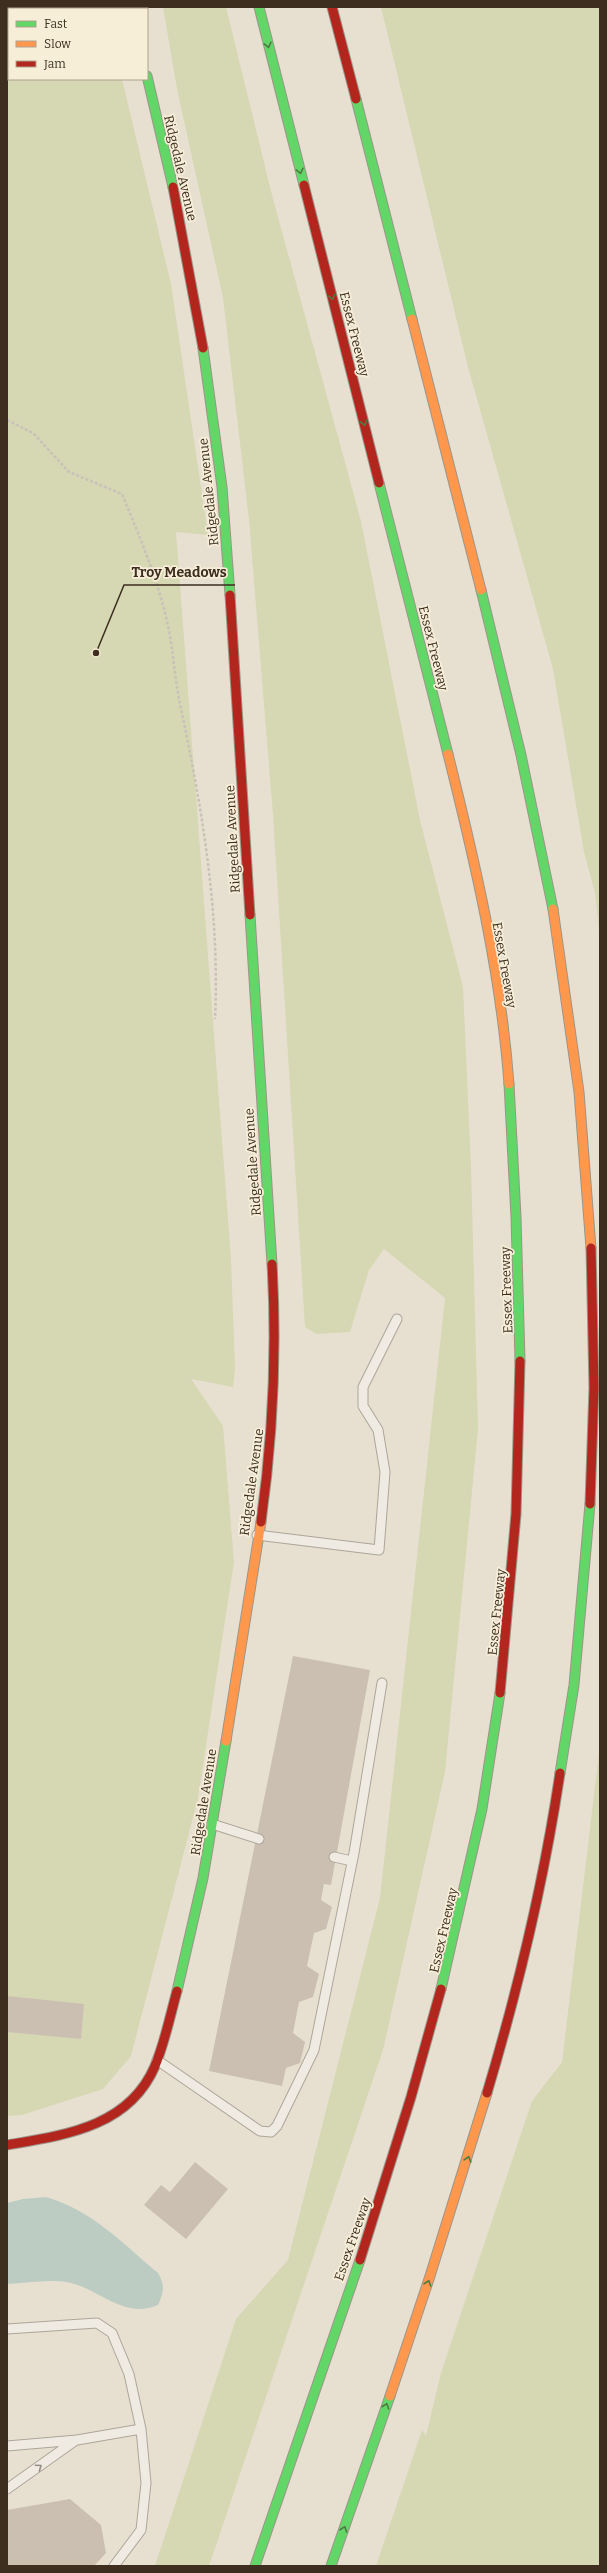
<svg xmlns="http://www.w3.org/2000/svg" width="607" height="2573" font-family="Bitter,serif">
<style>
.green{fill:#d6d7b3}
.water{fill:#bcccc2}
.building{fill:#cbbfb2}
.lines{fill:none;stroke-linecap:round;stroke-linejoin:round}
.lane-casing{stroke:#ada599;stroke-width:11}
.fast-casing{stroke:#9c958a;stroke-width:11}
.slow-casing{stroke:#9c958a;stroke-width:11}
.jam-casing{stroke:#9c958a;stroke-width:11}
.path{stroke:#c8c2b9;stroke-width:2.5;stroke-dasharray:3 2;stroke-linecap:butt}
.lane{stroke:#efebe3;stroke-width:9}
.fast{stroke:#63d668;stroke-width:9}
.slow{stroke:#ff974d;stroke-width:9}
.jam{stroke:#b3261e;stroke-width:9}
.oneway{stroke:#4e7a40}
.oneway2{stroke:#968c82}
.labels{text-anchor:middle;stroke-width:3.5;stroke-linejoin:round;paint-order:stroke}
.street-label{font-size:13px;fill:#3d2e20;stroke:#f7eed8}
.leader{fill:none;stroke:#3d2e20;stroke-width:1.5}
.callout-dot{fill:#3d2e20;stroke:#f7eed8;stroke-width:1.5}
.callout-label{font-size:14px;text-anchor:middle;font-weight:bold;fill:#3d2e20;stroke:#f7eed8;stroke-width:3.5;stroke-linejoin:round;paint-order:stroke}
</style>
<rect width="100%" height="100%" fill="#e7e0d1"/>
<path class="green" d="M7,7h98v2h-96v70h113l49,205 37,251 -32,-3 55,727 4,110 -2,18 -42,-8 32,47 11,136 -36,236 -67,258 -28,33 -81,26 -15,1z
M163,7h63l46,188 89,326 59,299 43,167 8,179 7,263 -33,343 -62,278 -174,516h-54l81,-247 52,-59 92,-362 65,-600 -61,-49 -15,21 -19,62 -34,2 -11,-7 -32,-512 -24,-295 -26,-222 -46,-209z
M381,7h219v932l-5,-46 -11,-41 -31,-183 -85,-302z
M600,1745v821h-224l46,-136 4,6 15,-63 91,-272 30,-39z"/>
<path class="water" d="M46,2197c47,14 75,45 112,76 7,12 6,19 0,32 -35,15 -58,-17 -92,-23 -18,-3 -40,1 -59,2v-81l16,-4z"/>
<path class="building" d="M293,1656l77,14 -39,215 -7,-1 -3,16 11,7 -6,22 -12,4 -7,33 12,8 -6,23 -14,5 -6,31 12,9 -5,21 -14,5 -4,18 -73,-15z
M7,1996l77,8 -3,35 -74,-7z
M195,2162l33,27 -42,50 -42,-34 17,-20 9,7z
M70,2499l31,26 5,28 -12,13h-87v-56z"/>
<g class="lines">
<g class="lane-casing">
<path id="lane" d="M257,1535l122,15 6,-78 -7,-42 -15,-24v-19l34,-68
M212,1824l47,15
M334,1857l18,4
M157,2060l103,71 11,1 6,-6 37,-76 40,-197 28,-170
M7,2329l90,-6 15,10 17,41 12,55 5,54 -5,47 -27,36
M7,2446l70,-6 64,-11
M7,2489l69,-49"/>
</g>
<g class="fast-casing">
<path id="fast" d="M259,7l45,178
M147,76l26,111
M356,99l56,220
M203,348l19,139 8,108
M379,483l69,271
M481,590l40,165 32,154
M250,915l22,349
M509,1084l7,133 4,144
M560,1773l14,-88 16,-181
M441,1989l41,-180 18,-116
M177,1991l26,-113 23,-137
M255,2566l105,-306
M331,2566l59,-170"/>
</g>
<g class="slow-casing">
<path id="slow" d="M131,7v2
M412,319l69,271
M448,754c27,108 53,219 61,330
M553,909l26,183 12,156
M226,1741l35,-219
M390,2396l40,-120 57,-183"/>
</g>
<g class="jam-casing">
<path id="jam" d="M332,7l24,92
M304,185l75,298
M173,187l30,161
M230,595l20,320
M590,1504l4,-116 -3,-140
M261,1522c12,-86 16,-171 11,-258
M500,1693l16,-179 4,-153
M487,2093c31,-104 57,-212 73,-320
M7,2145c58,-10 122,-18 148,-79 10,-24 15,-50 22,-75
M360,2260l51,-163 30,-108"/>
</g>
<path class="path" d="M7,420l26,13 36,39 53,22c17,41 34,81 44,123 7,28 8,58 14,87 22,103 40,209 35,315"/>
<use href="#lane" class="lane"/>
<use href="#fast" class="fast"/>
<use href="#slow" class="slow"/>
<use href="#jam" class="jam"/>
</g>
<defs><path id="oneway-chevron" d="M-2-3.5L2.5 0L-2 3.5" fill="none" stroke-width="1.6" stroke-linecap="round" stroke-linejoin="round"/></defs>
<g class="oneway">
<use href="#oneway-chevron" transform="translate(268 45) rotate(76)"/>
<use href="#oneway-chevron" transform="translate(300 171) rotate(76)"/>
<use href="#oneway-chevron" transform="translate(332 297) rotate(76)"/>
<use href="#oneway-chevron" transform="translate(364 423) rotate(76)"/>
<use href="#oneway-chevron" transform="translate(468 2159) rotate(-73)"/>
<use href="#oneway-chevron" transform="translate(428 2283) rotate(-71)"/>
<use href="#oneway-chevron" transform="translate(386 2406) rotate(-71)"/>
<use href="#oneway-chevron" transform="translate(344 2529) rotate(-71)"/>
</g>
<use class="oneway2" href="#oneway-chevron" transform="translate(39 2467) rotate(-35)"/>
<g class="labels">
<g class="street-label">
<text transform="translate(181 168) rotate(77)" y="5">Ridgedale Avenue</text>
<text transform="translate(355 334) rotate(76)" y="5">Essex Freeway</text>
<text transform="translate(208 492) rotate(-96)" y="5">Ridgedale Avenue</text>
<text transform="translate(434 648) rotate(76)" y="5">Essex Freeway</text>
<text transform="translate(232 839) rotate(-93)" y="5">Ridgedale Avenue</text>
<text transform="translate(505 965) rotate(80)" y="5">Essex Freeway</text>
<text transform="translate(252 1162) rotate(-94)" y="5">Ridgedale Avenue</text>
<text transform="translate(506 1290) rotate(-92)" y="5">Essex Freeway</text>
<text transform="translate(251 1482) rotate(-82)" y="5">Ridgedale Avenue</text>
<text transform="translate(496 1612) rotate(-84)" y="5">Essex Freeway</text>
<text transform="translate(203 1802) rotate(-81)" y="5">Ridgedale Avenue</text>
<text transform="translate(443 1930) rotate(-77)" y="5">Essex Freeway</text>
<text transform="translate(352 2239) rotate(-71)" y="5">Essex Freeway</text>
</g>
</g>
<path class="leader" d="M96 653L124 585H235"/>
<circle class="callout-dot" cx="96" cy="653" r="4"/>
<g class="callout-label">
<text x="179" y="577">Troy Meadows</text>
</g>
<rect width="607" height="2573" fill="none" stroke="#3d2e20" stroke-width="16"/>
<rect x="8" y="8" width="140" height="72" fill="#f7eed8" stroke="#ada18e"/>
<rect x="16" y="21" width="20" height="6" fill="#63d668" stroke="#ada18e"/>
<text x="44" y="28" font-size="12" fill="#3d2e20">Fast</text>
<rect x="16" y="41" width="20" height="6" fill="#ff974d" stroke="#ada18e"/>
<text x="44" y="48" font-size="12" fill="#3d2e20">Slow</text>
<rect x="16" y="61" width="20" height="6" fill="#b3261e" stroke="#ada18e"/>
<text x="44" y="68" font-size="12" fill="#3d2e20">Jam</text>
</svg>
